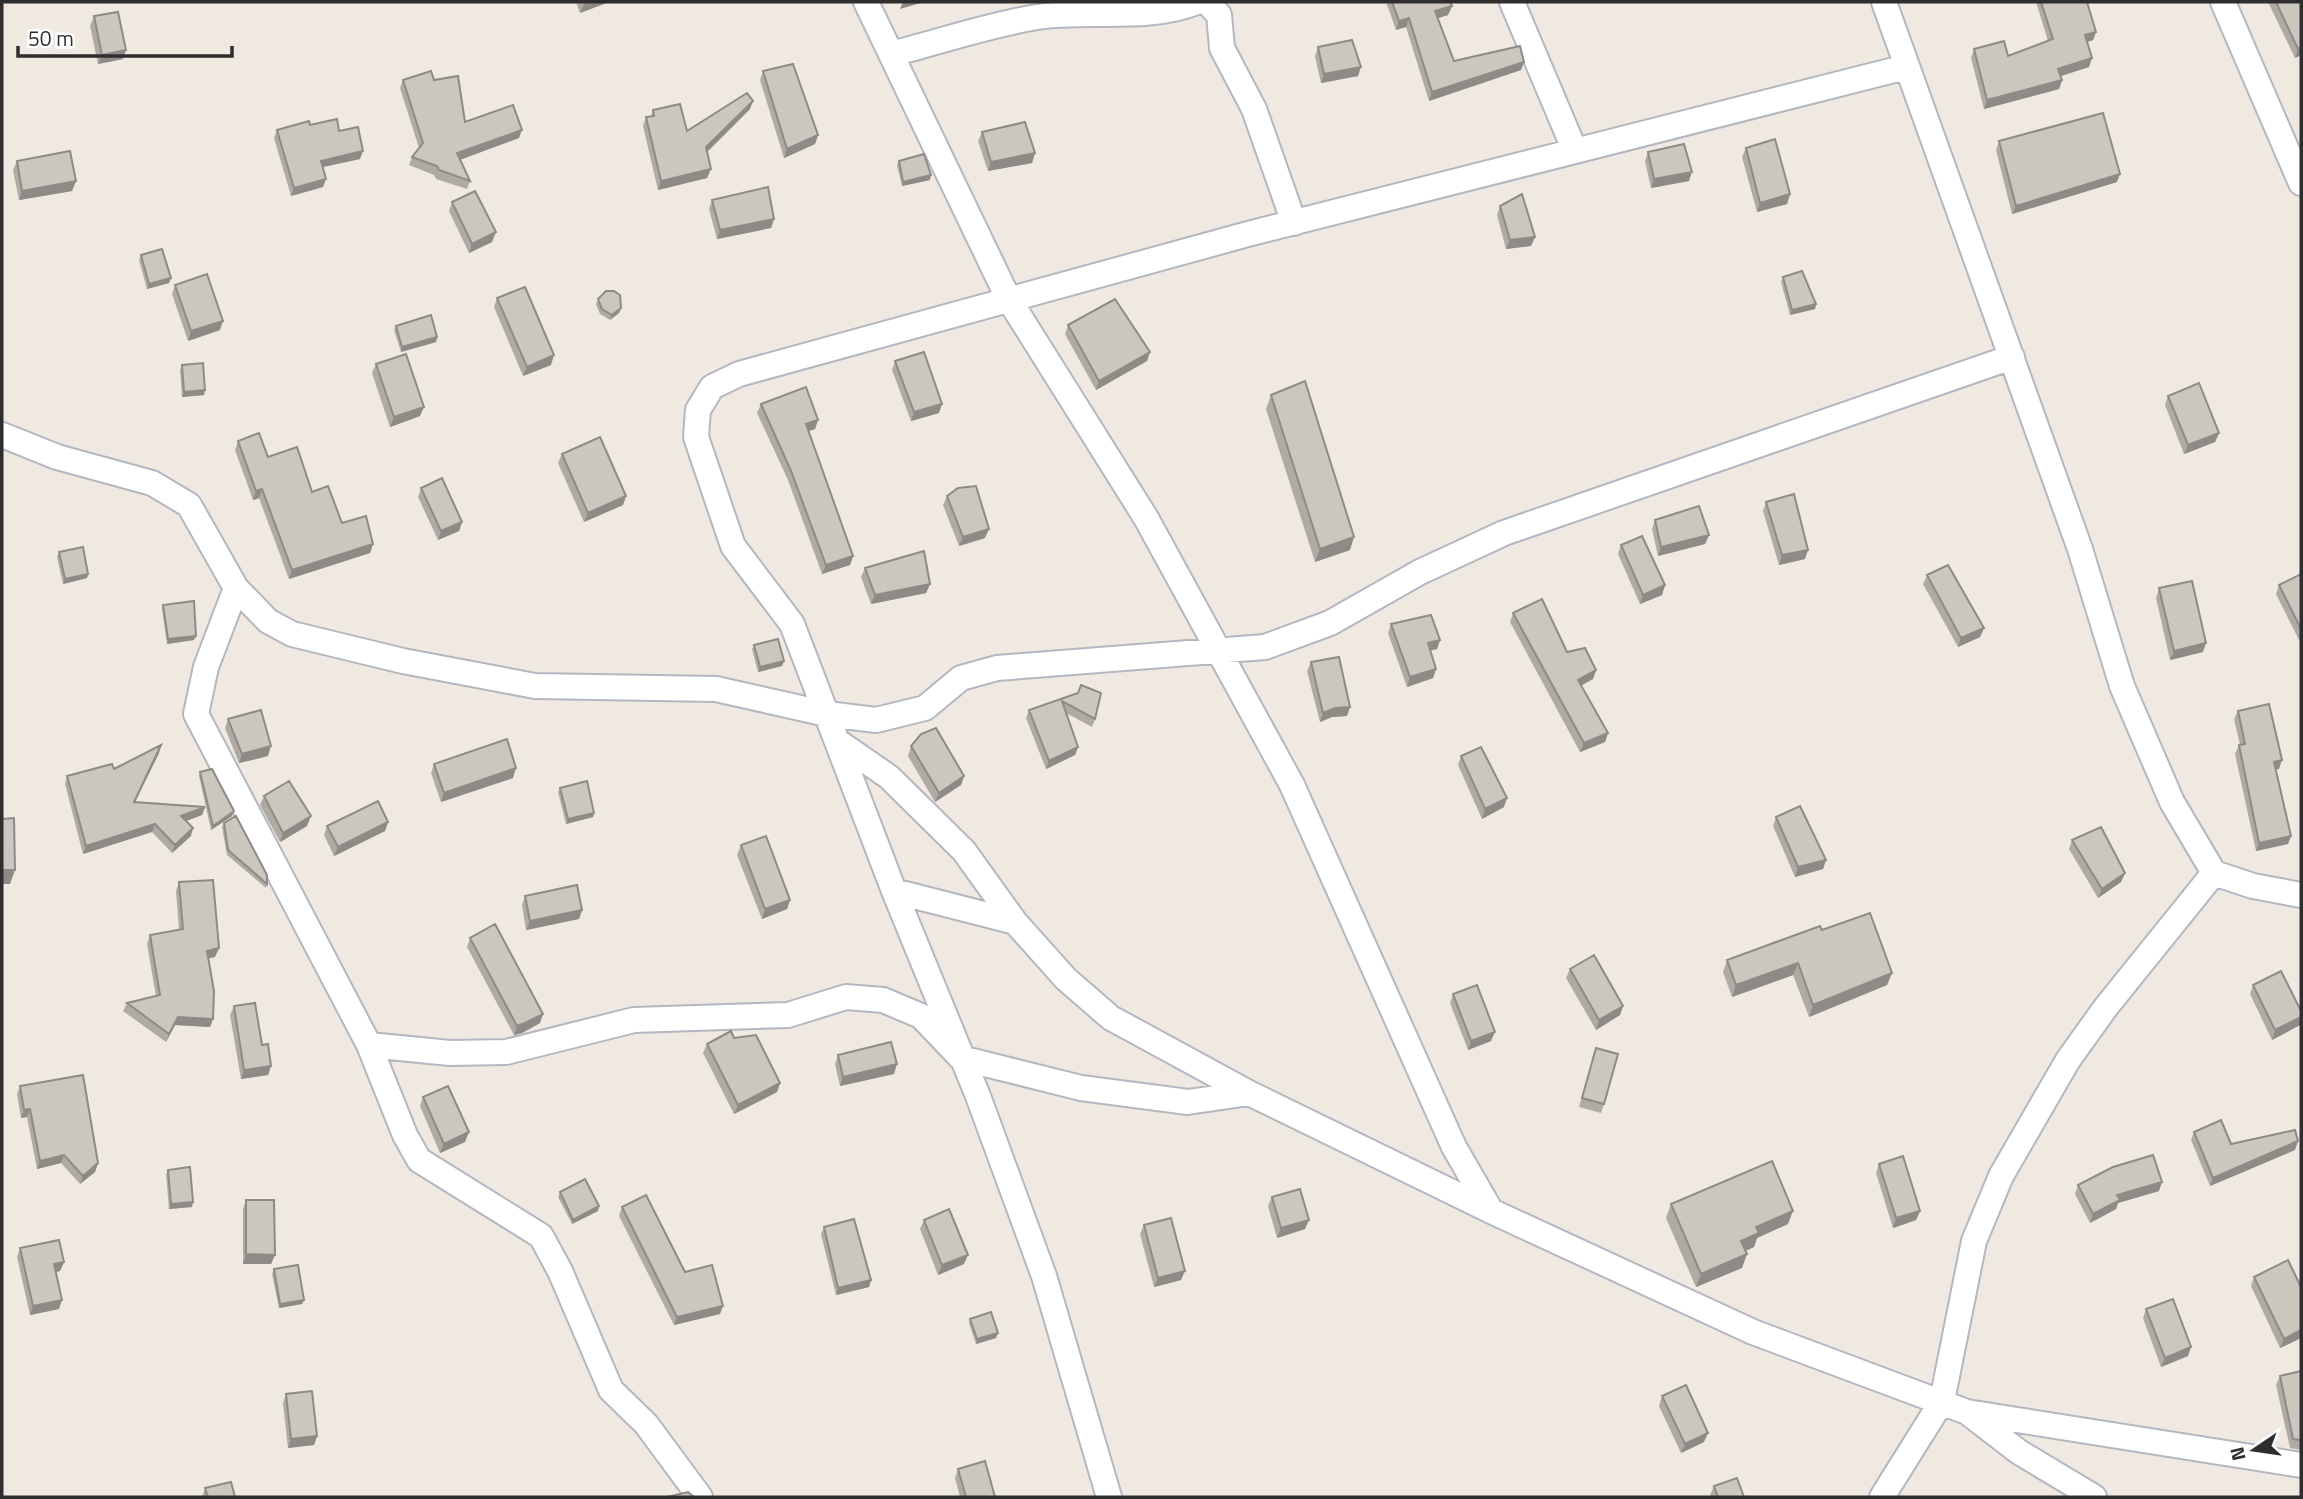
<svg xmlns="http://www.w3.org/2000/svg" width="2303" height="1499" font-family="'Titillium Web',sans-serif">
<style>
.lines{fill:none;stroke-linecap:round;stroke-linejoin:round}
.street-casing{stroke:#b4b7c1;stroke-width:28}
.street{stroke:#fff;stroke-width:24}
.wall{fill:#afaba4}
.shaded-wall{fill:#8e8b86}
.building{fill:#cbc7bf;stroke:#8e8b86;stroke-width:2}
</style>
<rect width="100%" height="100%" fill="#efe9e1"/>
<g class="lines">
<g class="street-casing">
<path id="street" d="M866,2l142,296 138,220 146,267 162,362 37,64
M1207,2l12,13 3,33 32,61 40,114
M1512,2l63,149
M1884,2l196,547 42,137 50,116 42,71 39,13 48,9
M2223,2l78,181
M891,54c48,-12 97,-29 146,-37 53,-8 109,5 160,-15
M2,435l55,22 95,26 37,22 47,83 32,33 24,13 111,27 132,25 181,3 111,25 49,6 49,-12 36,-30 36,-10 268,-21 65,-24 90,-51 84,-39 508,-176
M236,588l-30,79 -10,47 173,331 36,90 14,25 122,76 19,35 51,119 35,34 54,73
M837,741l52,36 75,74 51,71 51,57 45,39 138,75 242,118 262,121 214,80 334,53
M894,891l121,31
M369,1045l81,8 56,-1 128,-32 154,-5 58,-18 37,3 38,16 40,42 120,30 107,14 61,-9
M1967,1412l52,40 75,45
M1109,1497l-65,-221 -66,-180 -84,-205 -102,-267 -59,-78 -37,-109 2,-27 14,-23 27,-13 509,-140 658,-167
M1882,1497l60,-96 32,-160 27,-65 67,-116 38,-53 108,-134"/>
</g>
<use href="#street" class="street"/>
</g>
<path class="wall" d="M576,2h33l-29,11z
M1386,2h64l2,4 -4,9 -10,3 16,43 70,1 -3,8 -92,31 -23,-74 -10,3z
M2036,2h51l9,30 -3,8 -6,2 2,25 -29,9 2,4 -3,9 -75,20 -13,-51 3,-9 34,7 40,-15z
M2268,2h33v53l-6,3z
M94,16l32,34 -3,9 -25,5 -8,-38z
M1318,47l40,29 -37,7 -6,-27z
M763,71l55,64 -3,9 -31,14 -24,-78z
M403,80h31l31,42 54,16 -59,22 10,21 -3,8 -31,-10 -2,-4 -25,-10 3,-8 7,-9 -19,-60z
M750,109l-43,43 4,17 -4,9 -49,12 -15,-64 3,-9 5,-1 2,-6 34,21z
M310,125l29,6 21,28 -37,8v20l-32,9 -17,-58 3,-8z
M982,132l53,21 -3,10 -44,8 -10,-30z
M1999,141l118,41 -105,32 -16,-64z
M1746,148l44,46 -3,10 -30,8 -15,-55z
M1648,152l41,29 -38,7 -6,-27z
M17,161l59,20 -4,10 -53,9 -6,-30z
M899,161l31,19 -28,6 -5,-21z
M712,200l62,19 -3,9 -54,11 -8,-30z
M452,202l40,40 -23,11 -20,-42z
M1500,206l35,31 -4,9 -25,3 -9,-34z
M141,255l30,23 -2,5 -22,6 -8,-29z
M1783,277l33,27 -1,5 -25,6 -9,-33z
M175,285l45,45 -32,11 -16,-47z
M497,298l54,67 -28,11 -29,-69z
M598,299l23,9 -2,5 -9,7 -10,-6 -4,-10z
M1068,325l79,36 -51,29 -31,-56z
M396,326l41,11 -1,5 -35,10 -7,-22z
M895,361l44,52 -28,8 -19,-51z
M376,364l44,52 -30,11 -18,-54z
M182,365l22,30 -22,2 -2,-27z
M1271,395l79,155 -35,12 -49,-153z
M2168,396l51,37 -4,9 -31,12 -19,-49z
M761,404l57,16 -3,9 -7,2 45,125 -3,9 -28,9 -34,-94 -31,-67z
M238,441l30,16 44,35 30,31 31,21 -3,9 -81,26 -30,-81 -6,2 -18,-50z
M562,454l64,42 -3,9 -39,17 -26,-59z
M421,488l41,34 -3,9 -21,9 -20,-43z
M947,496l38,42 -26,8 -16,-41z
M1766,502l39,57 -26,6 -16,-54z
M1655,520l54,15 -4,9 -47,12 -6,-27z
M1621,545l44,40 -3,10 -22,9 -22,-50z
M59,552l29,22 -1,4 -24,6 -6,-27z
M865,568l65,16 -4,9 -55,11 -10,-27z
M2301,574v70l-25,-50 3,-9z
M1927,575l57,53 -4,9 -22,10 -35,-63z
M2159,588l44,64 -33,8 -14,-62z
M163,605l31,35 -27,4 -5,-35z
M1513,613l54,39 29,18 -3,9 -12,6 27,48 -3,9 -25,10 -70,-130z
M1391,624l49,16 -3,9 -7,1 6,19 -3,9 -26,9 -19,-54z
M754,645l30,16 -2,5 -24,6 -6,-23z
M1311,662l36,54 -15,1 -12,5 -13,-51z
M1078,693l17,26 -3,8 -26,-14 12,34 -3,8 -29,14 -20,-51 3,-8z
M2238,711l41,58h-3l15,67 -3,8 -32,7 -21,-97 4,-9h1l-6,-26z
M228,719l40,37 -29,7 -14,-35z
M911,746l53,30 -3,9 -26,17 -27,-46z
M159,753l-24,49 70,5 -3,8 -16,6 5,15 -19,17 -20,-21 -69,22 -18,-70 2,-8 47,-7z
M1461,756l43,51 -22,12 -24,-54z
M434,764l79,14 -72,24 -10,-29z
M200,772l32,44 -21,14 -12,-54z
M560,788l34,25 -1,4 -27,7 -8,-32z
M264,796l43,30 -27,16 -20,-37z
M1776,817l50,43 -3,9 -28,8 -22,-51z
M388,822l-3,9 -51,25 -10,-21 3,-9z
M224,823l43,61 -1,4 -39,-33 -5,-28z
M2072,840l53,33 -4,9 -23,16 -29,-49z
M741,845l49,55 -3,9 -25,10 -25,-64z
M179,882l40,66 -4,9 -6,1 4,61 -3,8 -35,-2 -9,17 -43,-31 4,-8 29,-7 -9,-52 3,-9 29,-5 -3,-39z
M525,896l57,14 -3,9 -53,11 -4,-25z
M1822,930l70,43 -5,12 -78,32 -16,-42 -61,22 -9,-25 4,-12z
M470,938l70,85 -18,10 -8,2 -47,-88z
M1570,969l53,37 -3,9 -24,15 -30,-52z
M2253,985l47,40 -28,15 -22,-46z
M1453,994l38,47 -23,9 -18,-47z
M234,1006l28,39 9,21 -3,9 -27,4 -11,-64z
M734,1038l46,45 -3,9 -43,22 -31,-61 4,-9z
M1596,1048l8,56 -3,9 -22,-6z
M838,1055l56,19 -54,12 -5,-22z
M20,1086l78,77 -3,9 -15,12 -19,-21 -24,6 -10,-52 -6,1 -4,-24z
M423,1097l42,45 -25,11 -20,-47z
M2194,1132l37,12 64,6 -85,36 -19,-46z
M1879,1164l41,47 -4,9 -23,8 -17,-55z
M168,1170l24,37 -23,2 -3,-35z
M2078,1185l81,6 -41,12 -2,6 -26,14 -15,-29z
M560,1192l38,19 -26,13 -14,-27z
M1272,1197l33,32 -28,9 -9,-32z
M246,1200l29,55 -4,9h-28v-55z
M1671,1204l117,20 -31,14 -3,9 -8,3 -4,18 -46,19 -30,-69z
M622,1207l63,65 35,42 -46,11 -55,-109z
M924,1220l40,44 -26,11 -18,-46z
M1144,1225l37,55 -27,7 -14,-53z
M824,1227l47,53 -2,7 -33,8 -15,-61z
M20,1248l44,14 -4,9 -4,1 3,37 -29,6 -13,-58z
M274,1269l30,31 -2,4 -23,4 -7,-34z
M2254,1277l47,61 -21,10 -29,-62z
M2146,1309l42,47 -27,11 -18,-49z
M970,1319l26,19 -20,6 -7,-21z
M2301,1371v79l-11,-2 -14,-63 4,-9z
M286,1394l31,42 -3,9 -26,3 -5,-45z
M1662,1396l42,46 -23,11 -22,-47z
M958,1469l37,28h-35l-5,-19z
M1714,1486l30,11h-33l-1,-2z
M205,1488l30,9h-33z"/>
<path class="shaded-wall" d="M589,2h20l-29,11 4,-9z
M903,2h21l-24,7z
M1452,6l-4,9 -16,5 3,-9z
M1409,18l-3,9 -10,3 3,-9z
M2096,32l-3,8 -12,4 4,-9z
M2301,48v7l-6,3 3,-9z
M126,50l-3,9 -25,5 4,-9z
M2092,58l-3,9 -34,11 3,-9z
M1524,62l-3,8 -92,31 3,-9z
M1361,67l-3,9 -37,7 3,-9z
M2062,80l-3,9 -75,20 3,-9z
M753,101l-3,8 -47,47 3,-9z
M522,130l-3,8 -65,24 3,-9z
M818,135l-3,9 -31,14 3,-9z
M363,151l-3,8 -42,9 3,-7z
M1035,153l-3,10 -44,8 3,-9z
M711,169l-4,9 -49,12 3,-9z
M1692,172l-3,9 -38,7 3,-9z
M2120,174l-3,8 -105,32 4,-8z
M931,175l-1,5 -28,6 1,-4z
M326,179l-3,8 -32,9 3,-8z
M76,181l-4,10 -53,9 3,-9z
M1790,194l-3,10 -30,8 3,-9z
M774,219l-3,9 -54,11 3,-9z
M496,232l-4,10 -23,11 3,-9z
M1535,237l-4,9 -25,3 4,-9z
M171,278l-2,5 -22,6 2,-5z
M1816,304l-1,5 -25,6 2,-5z
M621,308l-2,5 -9,7 2,-5z
M223,321l-3,9 -32,11 3,-10z
M437,337l-1,5 -35,10 1,-5z
M1150,352l-3,9 -51,29 3,-9z
M554,355l-3,10 -28,11 4,-9z
M205,390l-1,5 -22,2 2,-5z
M942,404l-3,9 -28,8 3,-9z
M424,407l-4,9 -30,11 4,-10z
M818,420l-3,9 -12,4 3,-9z
M2219,433l-4,9 -31,12 4,-9z
M262,489l-3,9 -6,2 3,-9z
M626,496l-3,9 -39,17 4,-9z
M462,522l-3,9 -21,9 3,-9z
M989,529l-4,9 -26,8 4,-9z
M1709,535l-4,9 -47,12 3,-9z
M1354,537l-4,13 -35,12 5,-13z
M373,544l-3,9 -81,26 3,-9z
M1808,550l-3,9 -26,6 3,-10z
M853,556l-3,9 -28,9 4,-9z
M88,574l-1,4 -24,6 2,-5z
M930,584l-4,9 -55,11 4,-9z
M1665,585l-3,10 -22,9 3,-9z
M1984,628l-4,9 -22,10 3,-9z
M196,636l-2,4 -27,4 1,-5z
M1440,640l-3,9 -13,3 4,-9z
M2206,643l-3,9 -33,8 4,-9z
M784,661l-2,5 -24,6 2,-5z
M1436,669l-3,9 -26,9 3,-10z
M1596,670l-3,9 -18,10 3,-9z
M1350,707l-3,9 -15,1 -12,5 3,-9 12,-5z
M1608,733l-3,9 -25,10 4,-9z
M161,745l-2,8 -28,57 3,-8z
M271,746l-3,10 -29,7 3,-9z
M1078,747l-3,8 -29,14 3,-8z
M2282,760l-3,9 -8,1 3,-8z
M516,768l-3,10 -72,24 3,-9z
M964,776l-3,9 -26,17 4,-9z
M1507,798l-3,9 -22,12 3,-10z
M205,807l-3,8 -24,9 3,-8z
M234,811l-2,5 -21,14 2,-4z
M594,813l-1,4 -27,7 2,-5z
M311,816l-4,10 -27,16 3,-9z
M388,822l-3,9 -51,25 4,-9z
M155,824l-3,8 -69,22 3,-8z
M193,828l-2,8 -19,17 3,-8z
M2291,836l-3,8 -32,7 3,-8z
M1826,860l-3,9 -28,8 3,-10z
M2,870h13l-5,14h-8z
M2125,873l-4,9 -23,16 4,-9z
M790,900l-3,9 -25,10 3,-10z
M582,910l-3,9 -53,11 4,-9z
M219,948l-4,9 -11,2 3,-8z
M1798,963l-5,12 -61,22 4,-12z
M1892,973l-5,12 -78,32 4,-12z
M1623,1006l-3,9 -24,15 3,-10z
M543,1014l-3,9 -18,10 -8,2 3,-9z
M178,1017l35,2 -3,8 -35,-2 -9,17 3,-8z
M2301,1017l-1,8 -28,15 3,-10z
M1495,1032l-4,9 -23,9 3,-9z
M897,1064l-3,10 -54,12 3,-9z
M271,1066l-3,9 -27,4 3,-9z
M780,1083l-3,9 -43,22 4,-9z
M30,1109l-3,8 -6,1 3,-8z
M469,1132l-4,10 -25,11 4,-9z
M2298,1141l-3,9 -85,36 3,-8z
M64,1155l-3,8 -24,6 3,-8z
M98,1163l-3,9 -15,12 3,-8z
M2162,1182l-3,9 -41,12 -2,6 -26,14 3,-9 24,-19z
M193,1202l-1,5 -23,2 2,-5z
M599,1206l-1,5 -26,13 1,-4z
M1793,1211l-5,13 -31,14 -3,9 -17,8 4,-14 15,-14z
M1920,1211l-4,9 -23,8 3,-10z
M1309,1220l-4,9 -28,9 4,-10z
M246,1254l29,1 -4,9h-28z
M1747,1254l-5,14 -46,19 5,-13z
M968,1255l-4,9 -26,11 4,-10z
M64,1262l-4,9 -9,2 3,-9z
M1185,1271l-4,9 -27,7 4,-9z
M871,1280l-2,7 -33,8 2,-7z
M62,1300l-3,9 -29,6 3,-9z
M304,1300l-2,4 -23,4 1,-4z
M723,1306l-3,8 -46,11 3,-8z
M2301,1330v8l-21,10 4,-9z
M998,1333l-2,5 -20,6 1,-5z
M2191,1347l-3,9 -27,11 4,-9z
M1708,1433l-4,9 -23,11 4,-9z
M317,1436l-3,9 -26,3 3,-9z"/>
<path class="building" d="M1392,2h58l2,4 -17,5 19,50 66,-15 4,16 -92,30 -23,-74 -10,3z
M2041,2h46l9,30 -11,3 7,23 -34,11 4,11 -75,20 -13,-51 30,-8 4,15 45,-17z
M2276,2h25v46l-3,1z
M118,12l8,38 -24,5 -8,-39z
M1352,40l9,27 -37,7 -6,-27z
M793,64l25,71 -31,14 -24,-78z
M431,71l3,9 24,-4 7,46 48,-17 9,25 -65,23 13,28 -31,-11 -2,-4 -25,-9 11,-14 -20,-63z
M747,93l6,8 -47,46 5,22 -50,12 -15,-64 8,-1 -1,-6 27,-6 7,27z
M2103,113l17,61 -104,32 -17,-65z
M337,119l2,12 19,-4 5,24 -42,10 5,18 -32,9 -17,-58 32,-9 1,4z
M1025,122l10,31 -44,9 -9,-30z
M1775,139l15,55 -30,9 -14,-55z
M1684,144l8,28 -38,7 -6,-27z
M70,151l6,30 -54,10 -5,-30z
M924,154l7,21 -28,7 -4,-21z
M768,187l6,32 -54,11 -8,-30z
M475,191l21,41 -24,12 -20,-42z
M1522,194l13,43 -25,3 -10,-34z
M162,249l9,29 -22,6 -8,-29z
M1802,271l14,33 -24,6 -9,-33z
M207,274l16,47 -32,10 -16,-46z
M525,287l29,68 -27,12 -30,-69z
M606,291h8l6,4 1,13 -9,7 -10,-6 -4,-10z
M1115,299l35,53 -51,29 -31,-56z
M431,315l6,22 -35,10 -6,-21z
M924,352l18,52 -28,8 -19,-51z
M406,354l18,53 -30,10 -18,-53z
M203,363l2,27 -21,2 -2,-27z
M1305,381l49,156 -34,12 -49,-154z
M2199,383l20,50 -31,12 -20,-49z
M806,387l12,33 -12,4 47,132 -27,9 -35,-94 -30,-67z
M259,433l9,24 29,-10 15,45 16,-6 14,37 24,-7 7,28 -81,26 -30,-81 -6,2 -18,-50z
M600,437l26,59 -38,17 -26,-59z
M442,478l20,44 -21,9 -20,-43z
M976,486l13,43 -26,8 -16,-41 11,-8z
M1794,494l14,56 -26,5 -16,-53z
M1699,506l10,29 -48,12 -6,-27z
M1642,536l23,49 -22,10 -22,-50z
M83,547l5,27 -23,5 -6,-27z
M924,551l6,33 -55,11 -10,-27z
M1948,565l36,63 -23,10 -34,-63z
M2301,574v55l-22,-44z
M2192,581l14,62 -32,8 -15,-63z
M1542,599l25,53 18,-4 11,22 -18,10 30,53 -24,10 -71,-130z
M194,601l2,35 -28,3 -5,-34z
M1431,615l9,25 -12,3 8,26 -26,8 -19,-53z
M778,639l6,22 -24,6 -6,-22z
M1339,657l11,50 -15,1 -12,5 -12,-51z
M1081,685l20,8 -6,26 -33,-18 16,46 -29,14 -20,-51 49,-17z
M2269,704l13,56 -8,2 17,74 -32,7 -20,-98 6,-1 -7,-33z
M261,710l10,36 -29,8 -14,-35z
M936,728l28,48 -25,17 -28,-47 10,-12z
M507,739l9,29 -72,25 -10,-29z
M161,745l-27,57 71,5 -24,9 12,12 -18,17 -20,-21 -69,22 -19,-70 45,-12 2,5z
M1481,747l26,51 -22,11 -24,-53z
M212,769l22,42 -21,15 -13,-54z
M289,781l22,35 -28,17 -19,-37z
M587,781l7,32 -26,6 -8,-31z
M378,801l10,21 -50,25 -11,-21z
M1800,806l26,54 -28,7 -22,-50z
M236,816l31,59v9l-39,-34 -4,-27z
M14,818l1,52h-13v-51z
M2101,827l24,46 -23,16 -30,-49z
M766,836l24,64 -25,9 -24,-64z
M213,880l6,68 -12,3 7,40 -1,28 -35,-2 -9,17 -42,-31 33,-8 -10,-60 33,-6 -4,-47z
M577,885l5,25 -52,11 -5,-25z
M1870,913l22,60 -79,32 -15,-42 -62,22 -9,-25 93,-34 2,4z
M495,924l48,90 -18,9 -8,3 -47,-88z
M1594,955l29,51 -24,14 -29,-51z
M2281,971l20,40v6l-26,13 -22,-45z
M1477,985l18,47 -24,9 -18,-47z
M255,1003l7,42 6,-1 3,22 -27,4 -10,-64z
M731,1031l3,7 22,-3 24,48 -42,22 -31,-61z
M891,1042l6,22 -54,13 -5,-22z
M1596,1048l22,6 -14,50 -22,-6z
M83,1075l15,88 -15,13 -19,-21 -24,6 -10,-52 -6,1 -4,-24z
M448,1086l21,46 -25,12 -21,-47z
M2221,1120l10,24 64,-14 3,11 -85,37 -19,-46z
M2153,1155l9,27 -45,13 3,5 -27,14 -15,-29 35,-18z
M1903,1156l17,55 -24,7 -17,-54z
M1772,1161l21,50 -37,16 3,6 -18,8 6,13 -46,20 -30,-70z
M190,1167l3,35 -22,2 -3,-34z
M585,1179l14,27 -26,14 -13,-28z
M1300,1189l9,31 -28,8 -9,-31z
M646,1195l39,77 27,-7 11,41 -46,11 -55,-110z
M246,1200h28l1,55 -29,-1z
M949,1209l19,46 -26,10 -18,-45z
M1171,1218l14,53 -27,7 -14,-53z
M854,1219l17,61 -33,8 -14,-61z
M59,1240l5,22 -10,2 8,36 -29,6 -13,-58z
M2288,1260l13,27v43l-17,9 -30,-62z
M298,1265l6,35 -24,4 -6,-35z
M2173,1299l18,48 -26,11 -19,-49z
M991,1312l7,21 -21,6 -7,-20z
M2301,1371v69l-8,-1 -13,-63z
M1686,1385l22,48 -23,11 -23,-48z
M312,1391l5,45 -26,3 -5,-45z
M985,1461l10,36h-29l-8,-28z
M1737,1478l7,19h-26l-4,-11z
M231,1482l4,15h-27l-3,-9z
M688,1492l6,5h-27z"/>
<rect width="2303" height="1499" fill="none" stroke="#2e2e2e" stroke-width="7"/>
<g transform="translate(2254 1450) rotate(257)" stroke="#ffffff" stroke-width="5" paint-order="stroke">
<path d="M0-5L12 26L0 18L-12 26Z" fill="#2e2e2e"/>
<text y="-10" font-size="19" font-weight="bold" text-anchor="middle" fill="#2e2e2e">N</text>
</g>
<path d="M18 46v10h214v-10" fill="none" stroke="#2e2e2e" stroke-width="3.5"/>
<text x="28" y="46" font-size="21" fill="#2e2e2e" stroke="#ffffff" stroke-width="5" paint-order="stroke">50 m</text>
</svg>
